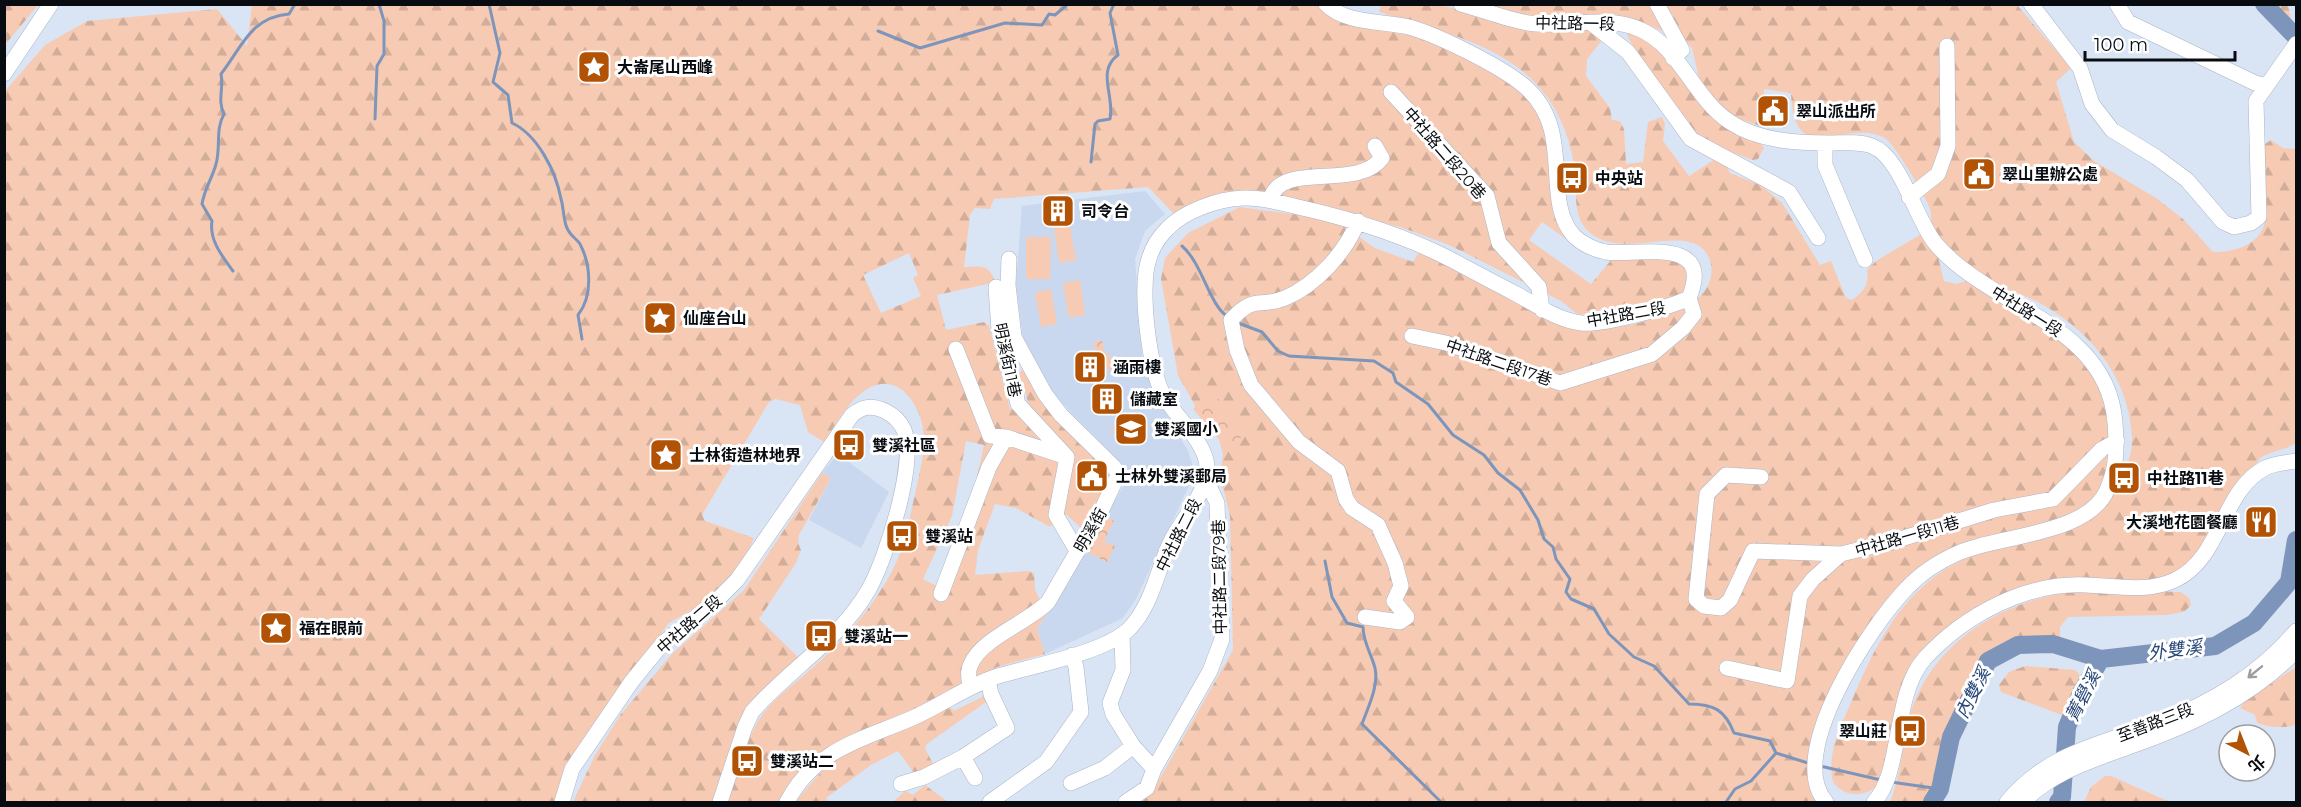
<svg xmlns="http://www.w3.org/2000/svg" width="2301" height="807" font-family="Montserrat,'Noto Sans TC',sans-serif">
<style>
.built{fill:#c9d8ee}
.forest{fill:url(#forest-firs);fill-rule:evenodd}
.park{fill:url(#park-crowns)}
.pitch{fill:#f7cbb3}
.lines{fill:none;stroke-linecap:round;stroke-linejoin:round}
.stream{stroke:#7d95bb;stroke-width:3}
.river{stroke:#7d95bb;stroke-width:18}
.minor-casing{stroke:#abb5c6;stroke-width:16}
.minor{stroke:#fff;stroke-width:15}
.oneway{stroke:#9c9ea0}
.labels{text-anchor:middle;stroke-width:6;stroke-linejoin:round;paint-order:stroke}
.street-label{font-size:16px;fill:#080c11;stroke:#fff}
.poi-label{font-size:16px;font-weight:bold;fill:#080c11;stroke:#fff;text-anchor:start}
.water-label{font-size:18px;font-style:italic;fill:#284779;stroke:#fff}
</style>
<defs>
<pattern id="forest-firs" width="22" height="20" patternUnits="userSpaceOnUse" patternTransform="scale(1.5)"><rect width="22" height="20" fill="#f7cbb3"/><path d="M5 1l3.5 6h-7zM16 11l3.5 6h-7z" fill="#d2ad99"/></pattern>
<pattern id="park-crowns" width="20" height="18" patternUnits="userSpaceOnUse" patternTransform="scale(1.5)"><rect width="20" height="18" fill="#f7cbb3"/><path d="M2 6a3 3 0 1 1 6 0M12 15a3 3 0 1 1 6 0" fill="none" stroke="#d2ad99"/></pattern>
</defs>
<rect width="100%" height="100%" fill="#d9e4f5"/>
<path class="built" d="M1145,191l20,23 -20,17 -10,28 7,97 9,32 37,63 7,22 -59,126 -13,19 -78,36 -8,-25 86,-142 3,-19 -71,-72 -32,-57 -7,-55 6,-78z
M838,454l51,38 -28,56 -52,-28 22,-42 -9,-5z"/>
<path class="forest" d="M5,4l33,1 -33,40 -1,-40z
M252,4l1067,1 106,32 94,48 28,35 21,115 -2,4 -24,-17 -13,18 62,44 21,-25 67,-1 13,25 -11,12 -21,8 -66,12 -17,-1 -16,-13 -112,-56 -46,-17 -37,-10 -102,-21 -87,20 -29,-30 -154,12 -4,10 -15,-1 -5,7 -6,52c14,0 24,-4 30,12l-2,4 -55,12 9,35 38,-8 5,4 21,83 19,-4 -10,-32 6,-5 71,85 18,26 -32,50 -16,-15 -16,13 -34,-19 -21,-4 -17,46 -3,25 53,-4 6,2 1,17 12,23 -10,16 8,25 -48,13 -56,32 -80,32 -79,71h-54c9,-26 16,-56 30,-81 14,-23 42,-41 62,-60 35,-32 71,-75 85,-122 4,-16 7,-33 11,-49 5,-24 13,-52 3,-76 -8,-20 -25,-38 -48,-27 -21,10 -34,36 -47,55l-16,-10 -8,-27 -25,-6 -6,3 -67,113 3,6 49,17 -11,24 -32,37 -42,24 -53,71 -60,108h-551v-711l40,-46 42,-24 130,-12 30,37zM909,253l9,22 -5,3 8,18 -40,17 -18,-38zM966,441l18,4 -10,45 -35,97 -16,-8 29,-63z
M1381,5h58l89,20h62l13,14 -16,20 -1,17 24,32 2,12 8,1 4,8 2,35 17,-2 5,-40 14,-5 3,7 -2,17 26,35 26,-17 9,3 6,11 32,13 20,17 38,62 11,-4 15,37 6,2c12,-9 17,-14 15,-30l9,-9 47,-28 14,20 7,28 13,3 12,-4 99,60 30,40 14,53 -7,52 -22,25 -27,13 -43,7 -58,19 -100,101 -46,128 2,16 6,8h-675l17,-22 74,-130 -3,-134 -10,-41 3,-20 -5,-21 -20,-23 -20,-36 -17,-96 4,-21 23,-25 52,-26 73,10 32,10 30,21 38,14 7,-12c61,32 122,71 192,76 17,2 42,-7 57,-14 13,-6 26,-9 35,-20 9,-12 11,-30 0,-42 -24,-25 -84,11 -116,-19 -17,-17 -10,-41 -13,-61 -17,-113 -102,-129 -196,-158z
M1480,5h537l54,63 -15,14 18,60 20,19 62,37 27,21 30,33c19,0 43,-5 51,-26 4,-11 -1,-64 -2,-80l9,-6 12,8 13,1v294c-12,8 -21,6 -36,15l-70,105 -14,11 -23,9 -96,-3 -127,66 -51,138c-14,14 -34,14 -46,-2 -7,-30 9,-58 20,-84 18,-43 39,-86 75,-116 29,-25 63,-33 99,-43 11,-3 25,-5 35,-11 8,-4 16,-13 24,-19 24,-19 46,-36 46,-70 -2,-65 -48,-116 -105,-142 -21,-10 -47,-15 -64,-33 -9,-9 -24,-23 -30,-35 -3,-6 -1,-14 -3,-20 -3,-11 -36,-65 -44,-70 -39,-24 -92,35 -95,-46l-27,-4 -1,38 -31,-11 -30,-25 -10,-43 -6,-7 -33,-14 -44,-12 -28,3 -53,-1z
M2274,5h14l3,14 -7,-1z
M1628,30l20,7 109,102 7,9 -6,11 -5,1 -19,-7 -4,5 -32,-17 -65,-94 -6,-13z
M822,473l9,5 -32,57 -1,8 3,7 -5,13 -37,56 42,41 -36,32 -50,110h-142l22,-47 26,-41 51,-60 72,-64z
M2087,590l94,2 8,6 2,7 -7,7 -18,3 -98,2 -8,10v10l-43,6 -27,11 -12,15 -34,72 -17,61h-37c11,-26 12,-57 19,-84 22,-79 100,-122 178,-128z
M2025,666l50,4c14,10 -1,35 -8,47l-66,-25 -2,-7 10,-13z
M2296,667v58c-13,3 -26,3 -39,-2l-2,-8 -15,-7 5,-7z
M986,695v7l-59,42 -2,4 9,18 -20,7 -16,-22 -27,14 -45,33 3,4h-34l33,-38 20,-16 98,-46 8,9z
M2105,776h6l59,26h-86l7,-15z
M925,785l23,17h-55l12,-11 8,4z"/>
<path class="park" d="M1102,340l2,11 14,13 -3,7c-15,-2 -20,-16 -21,-29z
M1208,391l14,11 24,28 -9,13 -11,5 -33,-39z
M1131,413l13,21 -11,8 -21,-10 5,-12z
M1106,517l8,4 -10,20 11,5 -8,16 -20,-10z"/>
<path class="pitch" d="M1070,225l6,35 -17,3 -5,-35z
M1026,237h25l-1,42h-24z
M1080,280l5,35 -16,3 -6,-35z
M1051,289l6,35 -16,3 -6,-35z"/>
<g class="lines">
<path class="stream" d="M489,4l11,49 -7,29 15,13 4,28c26,12 44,49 49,76 3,9 2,23 7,31 3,6 9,9 12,14 11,21 13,52 -2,71l4,24
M878,31l42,17 85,-25 37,2 7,-11 6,1 13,-11
M375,119l2,-53 7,-12v-33l-5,-17
M1091,162l4,-38 3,-3 12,-2c5,-23 -14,-48 8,-64l-8,-42 4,-9
M1182,246c20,17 28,60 45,70
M233,271c-11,-15 -24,-31 -21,-50l-10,-17c3,-17 10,-25 14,-40 5,-17 -1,-34 8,-50 -7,-14 0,-25 -3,-40 20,-25 29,-57 68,-60l6,-10
M1238,323l24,9 16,19 11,5 85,5 19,12 3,9 32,22 25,31 31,20 14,18 22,17 18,30 6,19 9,8 3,12 14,20 -4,13 5,7 23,10 15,25 25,23 20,9 35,38c25,0 36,6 45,29l36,8 6,12 35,11
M1325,561l7,36 15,26 16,4c0,15 8,26 12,41 4,18 -7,39 -13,56l79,78
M1820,766l61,14
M1891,782l49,7
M1726,802l9,-13 16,-8 25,-28"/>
<path class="river" d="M2264,4l32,33
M1932,802l8,-13 11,-52 37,-76 30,-16 35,-1 48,15 114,-13 39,-23 35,-41 7,-42
M2058,802l4,-5 5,-70 15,-36 19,-32"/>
<g class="minor-casing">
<path id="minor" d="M1326,4c19,20 59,17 83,23 29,8 91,39 114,58 54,44 17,114 51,151 8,8 21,14 32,16 31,4 109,-17 83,46
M1461,4c22,6 45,15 67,19 36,6 76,-9 111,6 41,17 54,69 91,93 28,19 67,21 100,21 14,0 29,-2 42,3 29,11 43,72 63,97 54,65 173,80 180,180 2,25 2,44 -8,67 -19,45 -108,45 -149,63 -18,8 -38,21 -51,35 -36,37 -123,167 -81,214
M1657,4l25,46 -9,8
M2031,4l49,64 12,36 20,26 44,27 31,23 36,42 11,5 17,-4 8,-6 -3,-116 40,-57
M2117,4l11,18 127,61 11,3
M1591,23l37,29 63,87 98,53 29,46
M4,74l47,-70
M1391,92l96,104 12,47 40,44 3,23
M1825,143v22l40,95
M1909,197l29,-23 10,-28 -1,-100
M1270,200c11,-41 87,-8 112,-42l-7,-12
M1358,221c-12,31 -42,64 -73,77 -27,11 -29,-5 -54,22l6,30 14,35 48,57 39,29 8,28 6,9 26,17 17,38 6,23 -7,15 13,16 -7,5 -35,-5
M996,287l3,43 19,74 49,53 -11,58 21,36
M1412,336l34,7 114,40 92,-29 31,-26 11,-14 -5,-16
M956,349l34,87 16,1 58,19
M1761,477l-35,-2 -19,19 -11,105 8,7 17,2 9,-8 23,-49 88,3 53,-13 100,-31 59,-11 49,-50 15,-8
M941,594l48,-127 17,-30
M1122,635l1,35 -13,33 3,11 20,32 21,23
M1727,668l60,13 13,-85 13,-17 28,-25
M970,687c-1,-8 -3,-16 1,-23 11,-26 58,-42 77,-62l55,-95 15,-32 -4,-8 -53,-52 -16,-21 -31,-57 -6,-52 1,-26
M975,778l-12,-21 44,-29 -16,-34 -3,-14
M1071,783l34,-15 28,-22
M901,784l23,-7 39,-20
M562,802l10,-33 60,-88 31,-38 54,-43 20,-20 115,-165c11,-9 20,-10 33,-4 8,4 15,10 19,19 13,32 -18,129 -35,159 -29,51 -80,80 -117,123l-7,15 -25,75
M787,802c27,-52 74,-62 123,-83 31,-13 56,-33 88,-43 34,-10 106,-23 131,-47 23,-23 28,-59 42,-88 11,-22 37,-49 36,-75 -2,-25 -31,-48 -43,-70 -15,-26 -25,-109 -15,-137 3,-11 10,-22 18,-30 17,-18 51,-30 76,-31 19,-1 38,5 55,9 54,12 103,27 152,52 22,12 45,24 68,36 21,11 39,25 63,28 19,3 90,-16 108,-25
M990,802l56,-40 35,-50 -5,-45 -4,-12
M1126,802l21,-14 7,-19 56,-98 12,-32 -5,-136 -11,-24
M1874,802c29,-30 18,-107 51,-144 40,-43 101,-76 161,-73 30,1 61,8 89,-5 47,-22 46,-89 90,-112 10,-5 21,-5 31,-7
M2007,802c40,-49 95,-58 151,-79 54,-20 101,-48 138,-92
M2023,802c31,-31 68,-41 108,-56 62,-22 119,-48 165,-95"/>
</g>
<use href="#minor" class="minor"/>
</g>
<defs><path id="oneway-shaft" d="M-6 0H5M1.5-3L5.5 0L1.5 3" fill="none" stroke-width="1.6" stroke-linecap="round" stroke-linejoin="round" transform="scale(1.5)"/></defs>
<use class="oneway" href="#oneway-shaft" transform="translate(2255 672) rotate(141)"/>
<defs>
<g id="sight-square" transform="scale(1.725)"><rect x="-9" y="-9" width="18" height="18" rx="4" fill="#b15204" stroke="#fff"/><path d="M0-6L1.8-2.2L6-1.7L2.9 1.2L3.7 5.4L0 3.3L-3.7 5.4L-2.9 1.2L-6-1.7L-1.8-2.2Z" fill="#fff"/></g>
<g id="civic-square" transform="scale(1.725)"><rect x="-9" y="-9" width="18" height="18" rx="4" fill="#b15204" stroke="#fff"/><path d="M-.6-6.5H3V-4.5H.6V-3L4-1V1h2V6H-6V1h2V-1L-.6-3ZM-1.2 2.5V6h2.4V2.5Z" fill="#fff"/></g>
<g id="bus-square" transform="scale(1.725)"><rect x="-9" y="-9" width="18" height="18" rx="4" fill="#b15204" stroke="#fff"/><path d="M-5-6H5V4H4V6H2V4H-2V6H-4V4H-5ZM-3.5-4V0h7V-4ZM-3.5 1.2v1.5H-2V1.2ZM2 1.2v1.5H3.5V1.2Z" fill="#fff"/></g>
<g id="building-square" transform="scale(1.725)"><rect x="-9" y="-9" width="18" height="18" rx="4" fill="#b15204" stroke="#fff"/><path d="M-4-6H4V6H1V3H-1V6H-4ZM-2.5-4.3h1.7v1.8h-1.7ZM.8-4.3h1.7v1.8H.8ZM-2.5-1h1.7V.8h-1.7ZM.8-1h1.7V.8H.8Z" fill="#fff"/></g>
<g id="school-square" transform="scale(1.725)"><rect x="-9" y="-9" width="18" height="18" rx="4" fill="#b15204" stroke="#fff"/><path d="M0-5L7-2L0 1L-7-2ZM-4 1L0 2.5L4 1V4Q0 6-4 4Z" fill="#fff"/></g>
<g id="restaurant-square" transform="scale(1.725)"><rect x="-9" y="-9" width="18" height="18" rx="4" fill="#b15204" stroke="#fff"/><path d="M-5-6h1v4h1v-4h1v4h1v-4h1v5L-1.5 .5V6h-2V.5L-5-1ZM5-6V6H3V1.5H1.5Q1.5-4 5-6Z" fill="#fff"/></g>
</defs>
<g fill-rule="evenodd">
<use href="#sight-square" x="594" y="67"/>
<use href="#civic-square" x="1773" y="111"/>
<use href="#civic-square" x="1979" y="174"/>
<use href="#bus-square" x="1572" y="178"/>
<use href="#building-square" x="1058" y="211"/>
<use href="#sight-square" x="660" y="318"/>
<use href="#building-square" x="1090" y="367"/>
<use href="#building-square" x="1107" y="399"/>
<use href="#school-square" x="1131" y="429"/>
<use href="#bus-square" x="849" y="445"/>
<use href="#sight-square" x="666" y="455"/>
<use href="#civic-square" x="1092" y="476"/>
<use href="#bus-square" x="2124" y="478"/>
<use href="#restaurant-square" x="2261" y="522"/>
<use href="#bus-square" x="902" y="536"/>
<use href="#sight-square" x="276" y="628"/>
<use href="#bus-square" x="821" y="636"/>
<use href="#bus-square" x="1910" y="731"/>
<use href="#bus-square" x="747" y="761"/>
</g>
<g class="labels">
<g class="street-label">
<text transform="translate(1575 23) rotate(1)" y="6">中社路一段</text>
<text transform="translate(1445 153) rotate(49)" y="6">中社路二段20巷</text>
<text transform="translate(2027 311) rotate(32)" y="6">中社路一段</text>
<text transform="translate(1626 314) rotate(-10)" y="6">中社路二段</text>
<text transform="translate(1008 360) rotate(78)" y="6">明溪街11巷</text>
<text transform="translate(1499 362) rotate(19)" y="6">中社路二段17巷</text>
<text transform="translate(1090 530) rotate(-60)" y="6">明溪街</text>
<text transform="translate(1178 535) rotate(-63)" y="6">中社路二段</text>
<text transform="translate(1907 536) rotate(-16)" y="6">中社路一段11巷</text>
<text transform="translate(1219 577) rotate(-91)" y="6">中社路二段79巷</text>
<text transform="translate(689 624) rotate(-41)" y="6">中社路二段</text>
<text transform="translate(2155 722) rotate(-21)" y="6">至善路三段</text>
</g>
<g class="poi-label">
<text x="617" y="73">大崙尾山西峰</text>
<text x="1796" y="117">翠山派出所</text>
<text x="2002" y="180">翠山里辦公處</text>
<text x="1595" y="184">中央站</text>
<text x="1081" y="217">司令台</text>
<text x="683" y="324">仙座台山</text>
<text x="1113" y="373">涵雨樓</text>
<text x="1130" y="405">儲藏室</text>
<text x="1154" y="435">雙溪國小</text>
<text x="872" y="451">雙溪社區</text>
<text x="689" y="461">士林街造林地界</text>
<text x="1115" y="482">士林外雙溪郵局</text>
<text x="2147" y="484">中社路11巷</text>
<text x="2238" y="528" text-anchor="end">大溪地花園餐廳</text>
<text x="925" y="542">雙溪站</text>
<text x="299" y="634">福在眼前</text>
<text x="844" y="642">雙溪站一</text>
<text x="1887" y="737" text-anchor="end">翠山莊</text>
<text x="770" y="767">雙溪站二</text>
</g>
<g class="water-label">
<text transform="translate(2175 650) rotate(-7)" y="6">外雙溪</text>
<text transform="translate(1973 693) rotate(-63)" y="6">內雙溪</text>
<text transform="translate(2083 696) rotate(-63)" y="6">菁礐溪</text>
</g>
</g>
<rect width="2301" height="807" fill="none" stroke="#080c11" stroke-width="12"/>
<g transform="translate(2247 753) rotate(138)"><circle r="28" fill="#ffffff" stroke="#9c9ea0" stroke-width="1.5"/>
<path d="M0-4.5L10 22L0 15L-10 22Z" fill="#b15204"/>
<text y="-9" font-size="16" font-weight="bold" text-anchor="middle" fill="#080c11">北</text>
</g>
<path d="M2085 51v9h150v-9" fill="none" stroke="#080c11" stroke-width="3"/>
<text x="2094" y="51" font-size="18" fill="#080c11" stroke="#ffffff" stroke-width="4.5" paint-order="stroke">100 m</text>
</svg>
